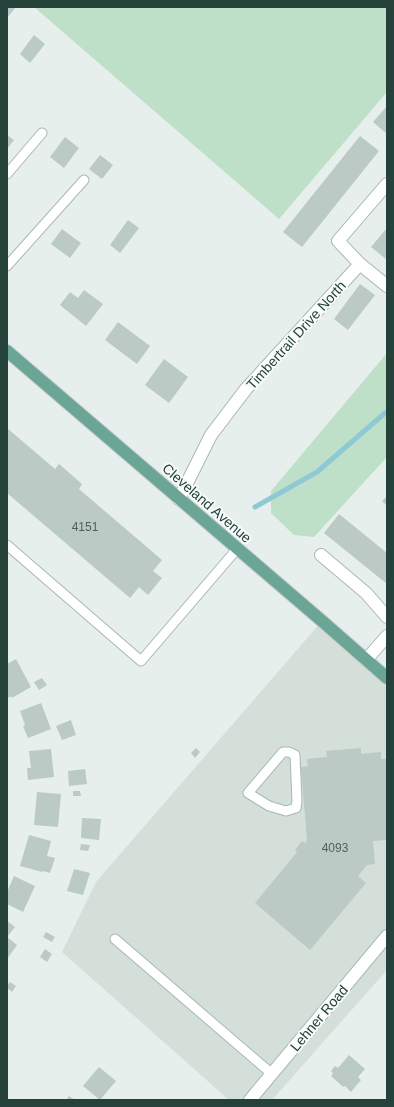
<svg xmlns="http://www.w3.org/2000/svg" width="394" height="1107" font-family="Arial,sans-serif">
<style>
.built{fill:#d4dfda}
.green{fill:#bfe0c8}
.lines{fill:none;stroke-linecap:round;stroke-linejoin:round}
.stream{stroke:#8ec9d4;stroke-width:5}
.building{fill:#bbcac4}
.lane-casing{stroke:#a8b8b2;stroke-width:11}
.street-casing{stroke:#a8b8b2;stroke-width:14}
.primary-casing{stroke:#c2cac8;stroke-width:14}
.lane{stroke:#fff;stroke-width:9}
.street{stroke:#fff;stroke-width:12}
.primary{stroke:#6aa596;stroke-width:12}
.labels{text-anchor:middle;stroke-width:4;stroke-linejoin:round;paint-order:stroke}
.number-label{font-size:12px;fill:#4a645c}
.street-label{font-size:14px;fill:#24423a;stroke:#f7fbf9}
</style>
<rect width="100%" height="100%" fill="#e6efeb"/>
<path class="built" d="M322,621l65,48v301l-115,130h-43l-167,-148 34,-70z"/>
<path class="green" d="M34,7h353v85l-108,127z
M387,353v104l-73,80 -20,-2 -23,-22v-22z"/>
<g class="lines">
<path class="stream" d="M255,507l62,-35 68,-59 2,-1"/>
</g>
<path class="building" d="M7,7h9l-9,11z
M34,35l11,9 -15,19 -10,-9z
M387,106v28l-14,-12z
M7,135l7,5 -7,9z
M360,136l19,15 -77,96 -19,-15z
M65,137l14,11 -15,20 -14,-11z
M100,155l13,10 -11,14 -13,-10z
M128,220l11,8 -19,25 -10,-8z
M387,228v32l-16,-13z
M62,229l19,14 -11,15 -19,-14z
M360,284l15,11 -27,35 -14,-11z
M84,290l19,14 -17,22 -26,-21 10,-13 8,6z
M118,322l32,24 -13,18 -32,-24z
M164,359l24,18 -19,26 -24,-18z
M7,428l48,41 4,-5 23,20 -3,5 83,71 -9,11 9,7 -14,17 -9,-8 -9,11 -123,-105z
M387,496v10l-5,-5z
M339,514l48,39v31l-63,-51z
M16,659l15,28 -19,11v-2l-3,2 -2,-4v-30z
M42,678l5,7 -8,5 -5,-8z
M41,703l10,26 -23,9 -5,-12 2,-1 -5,-14z
M71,720l5,15 -14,5 -6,-14z
M196,748l4,4 -5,6 -4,-5z
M361,748v6l20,-2v7h6v81l-14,1 2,23 -8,1 -9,11 8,7 -56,67 -55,-47 42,-51 -2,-2 7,-9 3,2 2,-3 -6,-73 7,-1 -1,-7 20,-2 -1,-6z
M51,749l3,28 -26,3 -1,-12h4l-2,-17z
M85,769l2,15 -18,2 -1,-15z
M73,791h7l1,5h-8z
M37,792l24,2 -3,33 -24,-2z
M82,818l19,1 -2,21 -18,-2z
M29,835l22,6 -4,15 8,2 -5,15 -7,-2 -1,1 -22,-6z
M81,844l9,1 -2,6 -8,-1z
M74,869l16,4 -7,22 -16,-4z
M14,876l21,10 -12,26 -16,-8v-12z
M7,921l8,6 -8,10 10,8 -10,14z
M46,932l9,5 -3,5 -9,-5z
M45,949l7,5 -5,8 -7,-5z
M10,982l6,4 -4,6 -5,-4v-2z
M349,1055l16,14 -7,8 3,3 -10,12 -6,-6 -2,1 -12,-11 2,-3 -2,-2 4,-5 3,2z
M99,1067l17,14 -16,19 -17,-14z
M69,1096l6,4h-9z"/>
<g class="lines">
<g class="lane-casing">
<path id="lane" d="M7,174l35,-41
M7,266l77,-86
M7,545l134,116 96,-112
M283,752h6l6,3 2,46 -1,7 -10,3 -17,-5 -21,-13z
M115,939l157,135"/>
</g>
<g class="street-casing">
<path id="street" d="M387,184l-49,57 22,23 27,22
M179,499l32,-64 35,-46 114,-125
M321,555l45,38 21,24
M366,660l21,-24
M250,1100l137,-164"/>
</g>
<g class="primary-casing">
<path id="primary" d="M7,351l315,270 65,57"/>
</g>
<use href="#lane" class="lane"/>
<use href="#street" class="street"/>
<use href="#primary" class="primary"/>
</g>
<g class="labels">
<g class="number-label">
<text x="85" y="531">4151</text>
<text x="335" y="852">4093</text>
</g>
<g class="street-label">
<text transform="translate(296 335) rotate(-48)" y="5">Timbertrail Drive North</text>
<text transform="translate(207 503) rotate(41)" y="5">Cleveland Avenue</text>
<text transform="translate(319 1018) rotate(-50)" y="5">Lehner Road</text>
</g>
</g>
<rect width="394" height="1107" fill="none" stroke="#24423a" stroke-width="16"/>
</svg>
